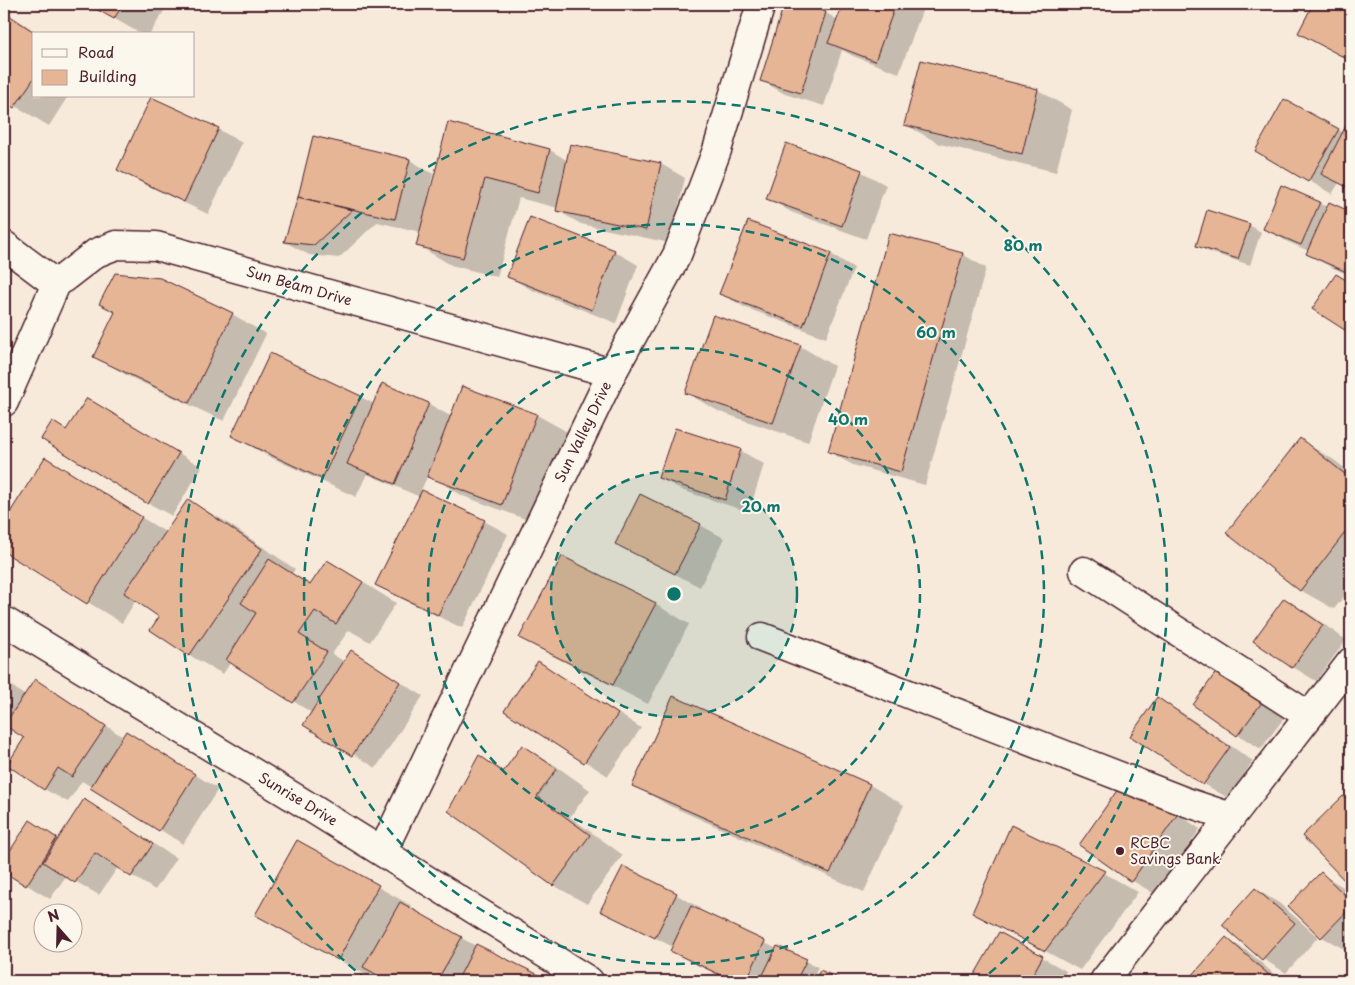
<svg xmlns="http://www.w3.org/2000/svg" width="1355" height="985" font-family="'Playpen Sans',sans-serif">
<style>
.shadow{fill:#0003}
.building{fill:#e5b596;stroke:#4a1f2b}
.lines{fill:none;stroke-linecap:round;stroke-linejoin:round}
.street-casing{stroke:#4a1f2b;stroke-width:31}
.secondary-casing{stroke:#4a1f2b;stroke-width:31}
.street{stroke:#fbf7ec;stroke-width:28}
.secondary{stroke:#fbf7ec;stroke-width:28}
.ring{fill:none;stroke:#0f766e;stroke-width:2.5;stroke-dasharray:9 6}
.poi-dot{fill:#4a1f2b;stroke:#fbf7ec;stroke-width:2}
.labels{text-anchor:middle;stroke-width:4;stroke-linejoin:round;paint-order:stroke}
.street-label{font-size:14px;fill:#4a1f2b;stroke:#fbf7ec}
.poi-label{font-size:14px;fill:#4a1f2b;stroke:#fbf7ec;text-anchor:start}
.centre{fill:#0f766e;stroke:#fbf7ec;stroke-width:2.5}
.ring-label{font-size:15px;text-anchor:middle;font-weight:bold;fill:#0f766e;stroke:#fbf7ec;stroke-width:4;stroke-linejoin:round;paint-order:stroke}
</style>
<rect width="100%" height="100%" fill="#f7eadb"/>
<filter id="ink" filterUnits="userSpaceOnUse"><feTurbulence type="fractalNoise" baseFrequency=".02" numOctaves="2"/><feDisplacementMap in="SourceGraphic" scale="10" xChannelSelector="R" yChannelSelector="G"/><feConvolveMatrix kernelMatrix="1 2 1 2 8 2 1 2 1" color-interpolation-filters="sRGB"/></filter>
<g filter="url(#ink)">
<path class="shadow" d="M89,4h79l-18,30h-9z
M786,4h10l30,9 12,7 6,-16h77l3,2 -25,67 -46,-17 -11,-6 -18,56 -39,-12 -23,-13z
M1315,4h36v57l-52,-29z
M4,11l35,23h-5v62h34l-19,30 -45,-27z
M1038,90l34,20 -16,62 -116,-28 -34,-19z
M1285,100l59,33 7,-14v71l-12,-7 -7,11 -76,-44z
M449,124l101,26 18,11 3,-16 90,19 24,14 -15,65 -89,-19 -23,-13v-3l-39,-10 -22,79 -46,-12 -34,-20 4,-13 -44,-10 -38,36 -30,-3 -24,-13 14,-45 111,-37 23,14 -5,22 2,1z
M218,129l24,14 -34,71 -66,-31 -24,-14z
M787,145l75,27 24,13 -20,54 -75,-27 -24,-14z
M1319,203l9,5 1,-4 22,10v62l-20,-9 -24,-13 2,-3 -21,-9 -23,-13z
M749,222l82,32 23,14 -28,70 -82,-31 -23,-14z
M1249,225l12,7 -11,33 -41,-13 -12,-7z
M614,251l24,14 -22,58 -84,-33 -23,-13z
M962,254l24,14 -61,217 -72,-20 -24,-13z
M232,314l34,20 -42,87 -96,-45 -33,-20z
M800,346l34,20 -26,76 -88,-30 -34,-19z
M361,397l13,7h55l23,13 85,-2 34,19 -35,89 -73,-27 -35,-21 -7,15 63,31 24,13 -46,94 -62,-30 -24,-13 44,-88 -53,-23 -11,23 -90,-42 -34,-20z
M111,413l91,54 -30,49 -24,-13 -81,-71z
M675,430l66,21 23,13 -15,48 -65,-21 -24,-13z
M1300,440l34,20 17,13v115l-17,21 -34,-19z
M45,459l122,74 22,-32 34,19 72,49 -3,5 20,11 49,-4 35,22 -26,39 -21,-12 -17,24 13,8 30,4 48,30 -47,72 -71,-43 7,-12 -81,-51 -8,12 -34,-19 -28,-38 -25,-17 -14,23 -118,-72v-27z
M700,525l24,13 -24,49 -83,-43z
M1285,599l23,14 38,27 -30,41 -23,-14 -38,-26z
M655,604l34,20 -41,80 -93,-47 -34,-19z
M1222,667l67,44 -28,38 -23,-14 -44,-30z
M562,677l79,51 -33,48 -102,-65z
M4,680l21,16 10,-15 24,13 64,43 4,-5 91,57 -35,55 -101,-63 -14,21 -24,-13 -18,-51 -22,-14z
M673,698l197,87 34,20 -40,87 -196,-87 -34,-20z
M1157,699l24,13 72,49 -25,37 -24,-14 -72,-48z
M522,746l34,20 34,24 -20,27 53,38 -36,49 -34,-19 -73,-128 25,14z
M1149,794l51,35 -45,65 -24,-14z
M1343,798l8,4v82l-47,-48z
M85,801l91,57 -21,32 -37,-23 -19,28 -33,-19 -16,23 -46,-28v-8l26,-41 29,17z
M1012,827l92,46 34,19 -58,78 -106,-58z
M297,842l115,64 -2,4 66,36 71,35h-157l-15,-8 -3,5 -81,-44z
M624,868l53,27 23,13 -1,3 78,38v-2l41,20 -7,14h-80l-36,-17 -24,-14 2,-3 -71,-37z
M1321,874l24,14 6,6v51l-5,5 -24,-13z
M1255,889l24,14 39,34 -32,36 -23,-14z
M999,933l67,38 -5,10h-89z
M1227,939l23,14 32,28h-85l-5,-4z"/>
<path class="building" d="M87,4h36l-9,15z
M784,4h16l26,8 -25,81 -41,-12z
M843,4h53l-21,57 -47,-18z
M1313,4h38v57l-53,-28z
M4,12l33,22h-3v44l-20,30 -10,-7z
M921,60l117,29 -16,65 -118,-29z
M151,97l68,31 -35,74 -67,-32z
M1284,99l55,30 -31,53 -53,-31z
M1351,116v73l-30,-15z
M448,122l102,27 -12,44 -53,-14 -22,79 -47,-12z
M313,136l97,23 -15,60 -97,-22z
M786,143l76,27 -20,56 -76,-27z
M570,144l91,19 -15,67 -90,-19z
M1281,185l39,17 -19,43 -38,-16z
M298,197l54,13 -38,35 -30,-3z
M1329,202l22,10v62l-45,-20z
M1207,210l43,14 -12,35 -42,-13z
M530,217l85,33 -23,60 -85,-33z
M748,221l83,32 -28,73 -84,-32z
M889,233l74,20 -62,219 -73,-20z
M115,273l45,5 73,35 -44,90 -96,-46 22,-45 -16,-8z
M1336,274l15,9v51l-39,-25z
M713,315l88,30 -28,78 -88,-30z
M270,353l91,43 -39,83 -91,-43z
M382,383l47,20 -34,81 -48,-20z
M462,386l75,28 -35,91 -75,-28z
M87,398l92,55 -31,51 -107,-65 11,-18 14,9z
M675,428l66,21 -16,51 -67,-22z
M1300,438l51,41v46l-51,66 -74,-58z
M1351,439v16l-7,-6z
M45,457l97,60 -55,87 -83,-52v-30z
M422,490l63,30 -47,95 -63,-30z
M640,494l61,30 -26,50 -60,-30z
M188,499l74,50 -73,107 -39,-26 9,-13 -35,-24z
M562,556l94,47 -43,82 -94,-47z
M269,559l41,26 17,-25 36,22 -27,42 -21,-13 -16,23 28,18 -34,51 -67,-43 30,-47 -15,-10z
M1284,598l39,27 -31,43 -39,-27z
M351,650l49,32 -48,74 -49,-31z
M538,661l80,53 -34,49 -80,-52z
M1221,665l45,32 -29,39 -44,-31z
M35,679l71,47 -34,51 -14,-9 -14,22 -37,-25 17,-27 -20,-13z
M673,696l197,88 -40,89 -198,-87z
M1157,697l73,50 -27,38 -73,-49z
M126,731l69,43 -36,57 -69,-43z
M522,745l35,24 -20,27 53,39 -37,51 -105,-75 31,-56 24,17z
M1125,779l52,36 -46,67 -52,-37z
M1343,796l8,9v76l-3,3 -46,-48z
M84,799l69,45 -22,33 -36,-24 -20,30 -32,-21z
M30,820l27,18 -31,48 -22,-14v-12z
M1011,825l94,46 -60,80 -73,-38z
M297,840l82,45 -41,75 -83,-45z
M623,866l54,27 -22,45 -55,-27z
M1321,872l30,29v6l-30,31 -33,-32z
M1255,888l40,35 -33,37 -40,-35z
M400,902l62,35 -25,44h-49l-25,-14z
M691,906l74,35 -19,40h-13l-63,-30z
M999,932l44,24 -14,25h-58z
M1226,937l50,44h-81l-4,-4z
M476,944l67,33 -2,4h-84z
M777,946l30,13 -11,22h-36z
M820,970l25,11h-30z"/>
<g class="lines">
<g class="street-casing">
<path id="street" d="M4,245l52,39
M4,402l52,-118 40,-31 20,-8 40,1 456,127
M1084,571l225,145
M4,621l296,180 289,180
M762,637l424,165 45,15
M382,852l230,-479 65,-118 40,-105 44,-146"/>
</g>
<g class="secondary-casing">
<path id="secondary" d="M1104,981l247,-319"/>
</g>
<use href="#street" class="street"/>
<use href="#secondary" class="secondary"/>
</g>
</g>
<circle cx="674" cy="594" r="123" fill="#0f766e" fill-opacity=".12"/>
<g class="ring">
<circle cx="674" cy="594" r="123"/>
<circle cx="674" cy="594" r="246"/>
<circle cx="674" cy="594" r="370"/>
<path d="M367 980A493 493 0 1 1 981 980"/>
</g>
<circle class="poi-dot" cx="1120" cy="851" r="5"/>
<g class="labels">
<g class="street-label">
<text transform="translate(299 286) rotate(16)" y="5">Sun Beam Drive</text>
<text transform="translate(583 432) rotate(-64)" y="5">Sun Valley Drive</text>
<text transform="translate(298 799) rotate(31)" y="5">Sunrise Drive</text>
</g>
<g class="poi-label">
<text x="1130" y="848">RCBC<tspan x="1130" dy="16">Savings Bank</tspan></text>
</g>
</g>
<circle cx="674" cy="594" r="8" class="centre"/>
<g class="ring-label">
<text x="1023" y="251">80 m</text>
<text x="936" y="338">60 m</text>
<text x="848" y="425">40 m</text>
<text x="761" y="512">20 m</text>
</g>
<rect width="1355" height="985" fill="none" stroke="#fbf7ec" stroke-width="20"/>
<rect x="10" y="10" width="1335" height="965" fill="none" stroke="#4a1f2b" stroke-width="2" filter="url(#ink)"/>
<rect x="32" y="32" width="162" height="65" fill="#fbf7ec" stroke="#b4a19f"/>
<rect x="42" y="49" width="25" height="8" fill="#fbf7ec" stroke="#b4a19f"/>
<text x="78" y="58" font-size="15" fill="#4a1f2b">Road</text>
<rect x="42" y="70" width="25" height="15" fill="#e5b596" stroke="#b4a19f"/>
<text x="78" y="82" font-size="15" fill="#4a1f2b">Building</text>
<g transform="translate(58 928) rotate(340)"><circle r="24" fill="#fbf7ec" stroke="#b4a19f"/>
<path d="M0-4L9 19L0 12L-9 19Z" fill="#4a1f2b"/>
<text y="-8" font-size="14" font-weight="bold" text-anchor="middle" fill="#4a1f2b">N</text>
</g>
</svg>
